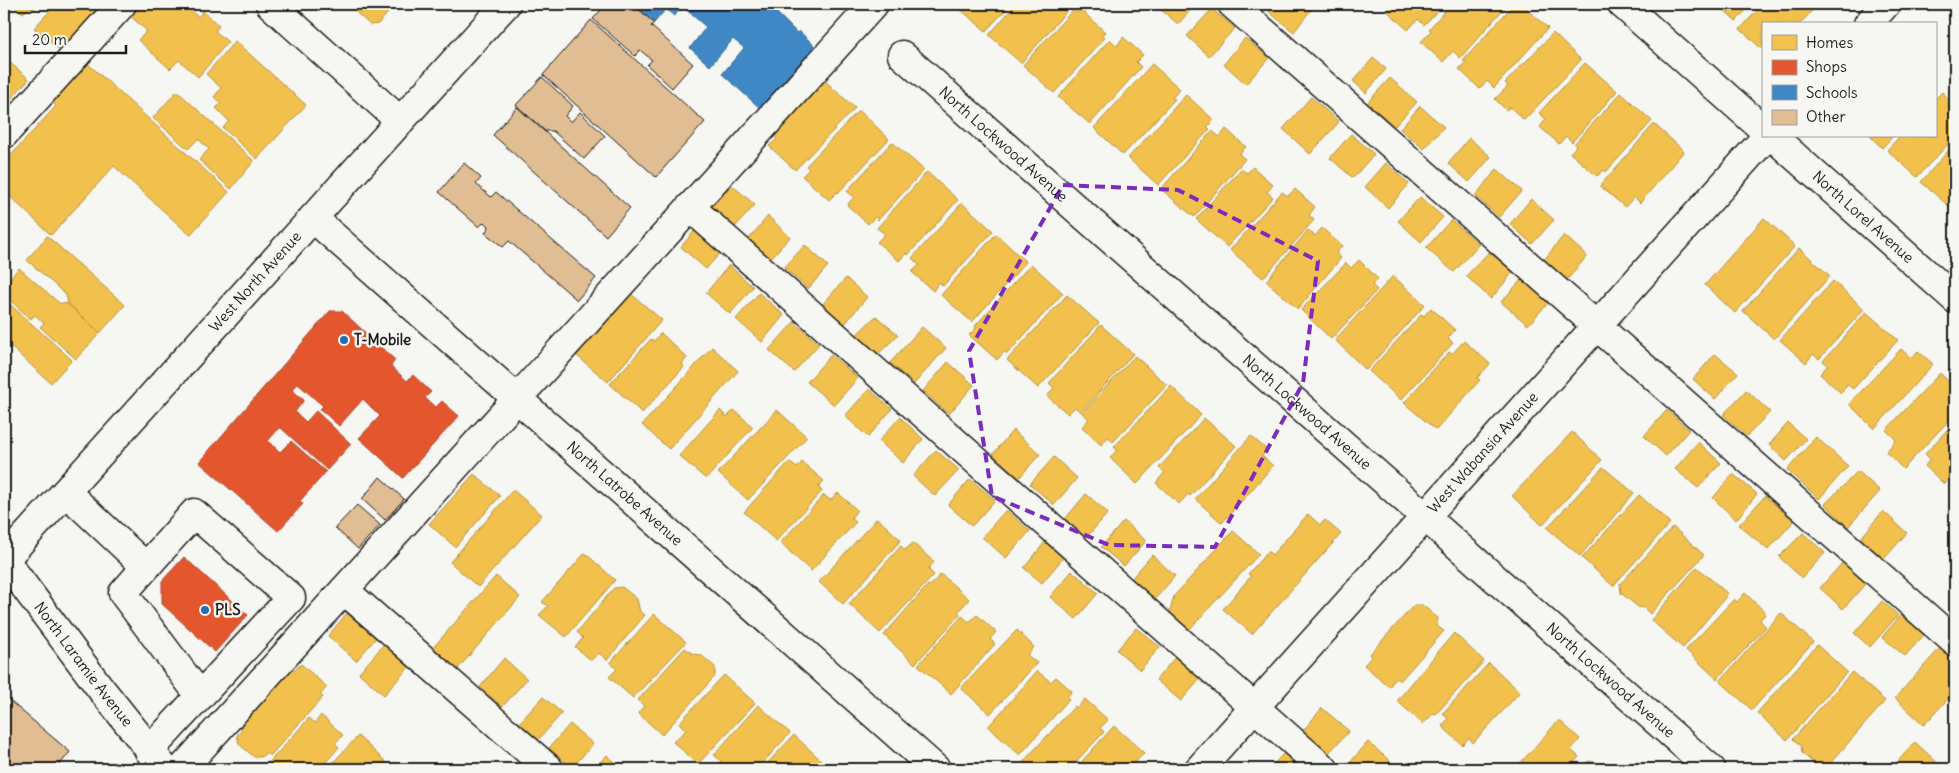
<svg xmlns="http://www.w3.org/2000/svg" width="1959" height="773" font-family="Delius,sans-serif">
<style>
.homes{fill:#f2c14e;stroke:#b2903f}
.shops{fill:#e4572e;stroke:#a84529}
.schools{fill:#3f88c5;stroke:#346892}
.building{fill:#e0bd92;stroke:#1c1c1c}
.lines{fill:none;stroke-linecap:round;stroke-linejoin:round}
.minor-casing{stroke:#1c1c1c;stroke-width:31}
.major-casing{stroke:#1c1c1c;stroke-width:31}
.minor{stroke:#f6f6f2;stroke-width:28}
.major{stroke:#f6f6f2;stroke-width:28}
.marked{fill:none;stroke:#7b2cbf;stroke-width:4;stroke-dasharray:10 6;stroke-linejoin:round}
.poi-dot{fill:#1f6fb2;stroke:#f6f6f2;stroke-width:2}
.labels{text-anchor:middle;stroke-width:5;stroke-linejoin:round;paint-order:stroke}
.street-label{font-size:15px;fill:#1c1c1c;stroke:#f6f6f2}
.poi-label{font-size:15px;font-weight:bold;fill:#1c1c1c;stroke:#f6f6f2;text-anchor:start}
</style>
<rect width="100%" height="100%" fill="#f6f6f2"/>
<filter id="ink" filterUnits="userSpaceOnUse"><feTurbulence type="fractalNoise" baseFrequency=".02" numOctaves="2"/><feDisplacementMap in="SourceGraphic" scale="10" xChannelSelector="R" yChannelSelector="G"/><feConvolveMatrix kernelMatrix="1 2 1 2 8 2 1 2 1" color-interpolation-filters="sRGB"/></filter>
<g filter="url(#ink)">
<path class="homes" d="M12,4h27l-6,6 -3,-3 -7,6z
M56,4h47l-41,48 -28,-24z
M139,4h53l-4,4 10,9 5,-6 16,15 -4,5 13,11 -30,35 -19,-17 -9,9 -32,-29 9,-9 -18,-16z
M347,4h49l-18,20 -8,1z
M954,4h57l-25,27z
M1016,4h57l-52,59 -32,-28z
M1154,4h42l-18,20z
M1277,4h32l4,3 -19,25 -25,-20z
M1394,4h50l-20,21 -6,-6 -10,11 -21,-19z
M1451,4h57l-48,54 -7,-7 -10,11 -22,-20 10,-11 -2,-2z
M1514,4h7l27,24 -54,60 -7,-7 -7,8 -21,-20 7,-7 -3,-1z
M1722,4h30l-16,17 -16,-15z
M1763,4h55l-18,20h-37v26l-23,-21z
M1080,9l25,23 -4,4 4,2 -51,55 -31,-28 50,-55 4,3z
M1212,9l23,19 -26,28 -22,-20z
M1553,33l28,27 -57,60 -14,-13 -4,3 -11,-11 13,-13 -3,-3z
M1123,37l20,18 -7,7 5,5 -51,57 -32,-27 52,-58 7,7z
M1245,38l24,20 -23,26 -22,-20z
M235,41l71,64 -49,54 -34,-31 6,-7 -13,-13 5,-5 -7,-6 7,-9 -15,-14z
M1373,58l13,11 -20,24 -13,-12z
M7,60l22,19 -20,22 -5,-5v-32z
M85,61l144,131 -39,43 -76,-69 -63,69 -47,-44v-28l52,-57 -6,-6z
M1585,63l32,28 -45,51 -6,-6 -7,8 -19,-17 6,-8 -7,-6z
M1152,64l28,25 -8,9 3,1 -52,56 -29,-27z
M1390,78l27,24 -22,24 -28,-23z
M824,80l31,28 -60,62 -26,-24 8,-7 -4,-4z
M177,91l77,70 -23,28 -32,-29 10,-11 -11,-10 -10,10 -35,-31z
M1942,92l13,13v32l-38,40 -30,-27 13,-14h35v-37z
M1621,93l31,28 -46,51 -2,-2 -7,6 -27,-23 6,-7 -2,-2z
M1186,95l28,25 -7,7 3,2 -52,56 -30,-27z
M1311,97l28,25 -29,32 -27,-25z
M1420,106l24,21 -20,22 -24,-20z
M859,110l30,29 -51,54 -1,-1 -8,8 -27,-24 7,-7 -3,-3z
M1654,124l30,27 -44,52 -6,-6 -9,10 -25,-21z
M1226,129l20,18 -7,7 6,5 -51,58 -33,-28 51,-58 8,6z
M1351,134l23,20 -21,24 -23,-20z
M1870,136h23l-11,12z
M1469,138l22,19 -22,25 -21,-19z
M892,142l32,28 -46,50 -3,-3 -7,7 -21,-19 7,-8 -7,-6z
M1955,143v62l-3,4 -31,-27z
M1386,163l23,21 -21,24 -23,-21z
M1253,167l20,18 -6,7 6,5 -46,50 -31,-28 45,-50 6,4z
M1497,169l25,22 -23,26 -24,-21z
M927,172l31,28 -50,55 -2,-2 -7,8 -22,-19 8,-8 -8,-6z
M732,185l23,20 -20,22 -23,-21z
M1295,189l20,18 -6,8 5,5 -51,58 -33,-28 52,-58 6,4z
M1420,197l23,20 -22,25 -23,-21z
M1531,199l23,21 -22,24 -22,-20z
M962,203l31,28 -50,55 -4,-4 -6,9 -21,-19 7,-7 -7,-7z
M768,216l22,21 -20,22 -22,-19z
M1764,218l31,28 -60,67 -30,-28z
M1451,220l28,24 -25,28 -28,-24z
M1322,228l20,18 -6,7 5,5 -43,51 -32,-28 42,-51 7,6z
M694,231l26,22 -14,16 -25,-22z
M996,234l30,28 -54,60 -31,-27z
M1564,235l23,21 -20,24 -23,-20z
M47,236l78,69 -25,28 -32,-29 -2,-9 -39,-35z
M805,245l23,21 -20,23 -24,-21z
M1799,248l31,28 -56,63 -31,-28z
M1489,252l24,20 -22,27 -25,-23z
M1359,260l19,19 -6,6 5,5 -46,49 -30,-29 45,-47 5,5z
M1031,264l32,29 -56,61 -2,-3 -8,9 -28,-25 7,-7 -1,-2z
M729,265l24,22 -23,27 -24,-21z
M19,268l40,35 9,1 32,29 -24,26 -36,-32 4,-4 -9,-8 -4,4 -27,-24v-10z
M1393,276l32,29 -59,65 -31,-30z
M846,278l21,19 -23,28 -22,-20z
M1523,278l26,24 -21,23 -27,-23z
M1833,281l31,28 -45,50 -6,-5 -7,9 -26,-23z
M630,293l32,27 -54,62 -32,-27z
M759,293l25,22 -22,27 -26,-23z
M1067,295l32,28 -61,65 -31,-28z
M4,299l68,61 -21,23 -47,-42z
M1431,308l24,22 -7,8 5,5 -52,57 -32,-29 53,-57 2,2z
M1866,312l32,28 -45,49 -6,-5 -6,9 -21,-19 8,-9 -5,-4z
M876,316l22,19 -22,21 -23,-18z
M794,322l25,22 -25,28 -25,-22z
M1101,325l32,29 -52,58 -6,-5 -7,7 -21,-18 7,-8 -5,-5z
M922,327l24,21 -32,36 -24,-21z
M661,333l26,25 -5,6 2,3 -42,46 -32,-29 41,-45 3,2z
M1464,341l26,23 -13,14 3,2 -44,50 -32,-27 45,-51 3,2z
M712,347l26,24 -69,78 -27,-24z
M1901,349l10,9 7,-7 15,13 -59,65 -25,-25z
M1715,354l23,19 -23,26 -22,-20z
M831,355l27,23 -24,27 -27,-23z
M1135,356l32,29 -54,57 -5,-5 -7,8 -19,-18 7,-8 -7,-6z
M948,362l26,23 -25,29 -26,-23z
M1940,373l15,15v26l-52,55 -17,-17 10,-12 -10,-10z
M1171,386l30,29 -64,69 -27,-26 7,-8 -3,-3z
M869,389l23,20 -24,28 -23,-21z
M1746,390l24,22 -23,24 -24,-21z
M720,410l7,7 7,-7 19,17 -47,52 -27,-23z
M777,410l30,27 -59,63 -30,-27z
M1667,410l22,20 -23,26 -22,-20z
M900,417l23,22 -20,24 -24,-22z
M1204,418l32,28 -46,50 -2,-2 -9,10 -23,-21 9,-11 -6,-4z
M1955,421v61l-5,-5 -6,7 -19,-18 5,-7 -5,-5z
M1788,423l18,16 -20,22 -17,-16z
M1013,430l27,24 -21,24 -26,-24z
M1572,432l30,28 -60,65 -30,-29z
M1251,436l16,14 -5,6 11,10 -51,57 -27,-24z
M1816,437l32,29 -29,33 -32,-29z
M1698,442l23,21 -23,25 -23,-19z
M936,450l23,20 -24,26 -22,-20z
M1054,457l23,21 -23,27 -24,-21z
M789,462l8,6 5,-6 22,19 -6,6 4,4 -46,50 -32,-29z
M1603,467l31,26 -54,63 -33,-28z
M1858,471l22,20 -32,36 -23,-23z
M474,474l26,22 -45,51 -26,-23z
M1733,474l24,20 -21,26 -23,-22z
M970,479l25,21 -23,26 -24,-21z
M513,490l29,25 -64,72 -28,-25z
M838,493l19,17 -6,8 5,4 -45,49 -31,-28 44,-48 6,5z
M1086,494l22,19 -22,25 -21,-19z
M1639,495l31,28 -57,63 -31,-28z
M1765,496l29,25 -26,29 -29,-25z
M1006,510l24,21 -24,27 -24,-21z
M1883,511l24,22 -23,26 -23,-21z
M1308,514l12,11 5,-5 16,14 -89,100 -29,-25 28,-33 -3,-2 20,-23 4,4z
M877,518l24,22 -58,64 -24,-22z
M1124,521l22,20 -22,25 -23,-19z
M1673,527l31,28 -54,59 -6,-6 -6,-1 -17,-14 -1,-9z
M1233,531l26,23 -72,78 -18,-17 5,-19z
M1803,533l22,20 -23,25 -23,-21z
M1045,542l18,16 -21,25 -18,-15z
M913,543l21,19 -6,7 6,6 -54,58 -31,-29 52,-58 4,4z
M585,553l30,27 -49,57 -27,-22 9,-9 -6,-4z
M1152,555l23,21 -20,23 -24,-20z
M1843,562l23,21 -23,26 -23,-21z
M1697,567l31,27 -45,54 -32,-28z
M1072,571l26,22 -22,26 -26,-22z
M941,574l28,25 -11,13 2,2 -45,50 -31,-29 44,-50 2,1z
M496,576l24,21 -64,74 -25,-21z
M622,587l15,12 3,13 5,3 -38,45 -8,-7 -8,7 -16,-13 8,-9 -6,-6 37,-44z
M1745,593l21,20 -6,7 6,7 -49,52 -31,-29 48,-51 3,3z
M1882,601l16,14 -28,32 -16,-14z
M1414,605h8l16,13 -1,8 7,5 -44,50 -4,-3 -7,9 -25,-22 8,-9 -2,-2z
M347,613l29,25 -20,23 -28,-25z
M1781,613l32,29 -61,68 -32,-29z
M654,614l32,28 -53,56 -24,-21 8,-8 -7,-6z
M977,615l19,17 -6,7 5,5 -44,50 -33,-29 44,-49 7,6z
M1901,615l23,20 -19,21 -23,-19z
M1136,628l24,19 -20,23 -23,-20z
M1017,630l17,17 -7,8 10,8 -47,51 -29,-26z
M1454,633l30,28 -48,53 -2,-1 -11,11 -26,-23z
M384,644l25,23 -25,28 -25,-22z
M1817,645l30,27 -60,68 -30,-27z
M1942,646l13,11v34l-31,34 -29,-27z
M685,648l8,6 8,1 14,12v9l-53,59 -24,-22 6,-7 -6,-6z
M1177,655l25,22 -21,24 -25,-21z
M504,658l23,21 -25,28 -22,-20z
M1489,663l31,29 -47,51 -4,-5 -7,7 -20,-19 6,-7 -5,-6z
M301,664l26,23 -7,8 3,2 -53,59 -4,-3 -5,4h-7l-15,-13 -2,-9 5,-5 -4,-3 53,-58 3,2z
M1037,671l14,11 5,-5 16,14 -5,6 2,2 -49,56 -32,-28z
M1852,672l33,29 -58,66 -10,-1 -15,-13 -1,-7 -8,-7z
M724,675l31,28 -57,61 -25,-22 13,-12 -7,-7z
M543,697l19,16 -24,27 -19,-17z
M1085,699l23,21 -8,8 4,4 -35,37h-37l-9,-7 52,-56 2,2z
M758,705l32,28 -33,36h-42l-1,-1 7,-7 -7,-6z
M1322,708l27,23 -22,24 -25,-23z
M321,715l22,20 -8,8 4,4 -19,22h-53l-2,-2 44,-49 6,5z
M1559,720l21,19 -9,11 8,7 -11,12h-53z
M570,724l23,20 -21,24 -23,-20z
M1114,726l30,27 -15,16h-54z
M794,735l31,29 -5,5h-58z
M358,736l30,28 -5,5h-56z
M1368,742l22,19 -7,8h-35l-2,-2z
M1915,742l29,27h-53z
M1284,753l18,16h-33z
M607,755l16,14h-30z
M1588,761l9,2 7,6h-23z"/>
<path class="shops" d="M330,311h12l53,49 -4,6 16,15 6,-6 18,17 -6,6 11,9 6,-6 17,15 -56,62 -44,-40 21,-22 -17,-17 -24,27 -19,-17 3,-3 -25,-22 -6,6 12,10 -9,12 11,10 10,-11 35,33 -24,26 -47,-43 -12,14 12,11 11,-11 35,31 -26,29 3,3 -25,27 -79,-69z
M184,557l64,58 -33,37 -53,-48v-23z"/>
<path class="schools" d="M633,4h135l29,29 2,-2 16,15 -55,62 -38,-34 22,-26 -11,-9 -23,27 -20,-18 16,-21 -23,-20 -9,9 -8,-7 -12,14z"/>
<path class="building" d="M606,4h27l21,19 -3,3 42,38 -21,24 -25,-23 5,-5 -12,-10 -5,6 -42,-37z
M591,20l114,102 -49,55 -113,-102z
M542,77l31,29 -8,10 6,6 9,-10 25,24 -21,23 -31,-28h-8l-29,-26z
M517,107l113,101 -24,28 -113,-101z
M464,163l17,15 -5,6 15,13 5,-5 100,86 -19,22 -68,-59 -6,6 -18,-14 4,-6 -5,-5 -5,5 -40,-35z
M380,477l24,22 -19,21 -23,-21z
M357,505l23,20 -22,24 -23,-21z
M4,696l66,56 -14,17h-52z"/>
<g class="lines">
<g class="minor-casing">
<g id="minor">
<path d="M270,4l130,117"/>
<path d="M1232,4l723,638"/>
<path d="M1622,4l141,125"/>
<path d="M1868,24l18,-20"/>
<path id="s1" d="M902,55l809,714"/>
<path d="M4,134l118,-130"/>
<path id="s2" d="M1772,136l183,163"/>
<path d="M690,207l634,562"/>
<path id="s3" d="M313,218l623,551"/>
<path d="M66,492l80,75 48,-54 97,85 -142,153"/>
<path id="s4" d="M4,559l97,130 64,80"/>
<path d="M146,567l-23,26 77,103"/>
<path d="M344,590l205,179"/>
<path d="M182,769l692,-765"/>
<path id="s5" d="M1199,769l568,-633"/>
</g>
</g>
<g class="major-casing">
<g id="major">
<path id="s6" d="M4,560l502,-556"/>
</g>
</g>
<use href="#minor" class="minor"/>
<use href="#major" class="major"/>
</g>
</g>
<path class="marked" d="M1063,185l115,5 140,71 -15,122 -88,164 -106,-2 -117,-49 -23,-145z"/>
<g class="poi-dot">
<circle cx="344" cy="340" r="5"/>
<circle cx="205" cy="610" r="5"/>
</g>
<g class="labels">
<g class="street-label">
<text dy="5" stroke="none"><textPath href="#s1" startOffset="135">North Lockwood Avenue</textPath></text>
<text dy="5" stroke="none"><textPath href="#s2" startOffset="122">North Lorel Avenue</textPath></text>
<text dy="5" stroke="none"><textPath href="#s6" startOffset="375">West North Avenue</textPath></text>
<text dy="5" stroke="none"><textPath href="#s1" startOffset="540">North Lockwood Avenue</textPath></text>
<text dy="5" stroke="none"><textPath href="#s5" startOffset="425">West Wabansia Avenue</textPath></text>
<text dy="5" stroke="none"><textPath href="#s3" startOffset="416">North Latrobe Avenue</textPath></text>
<text dy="5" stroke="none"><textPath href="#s4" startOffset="132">North Laramie Avenue</textPath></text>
<text dy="5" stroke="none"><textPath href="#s1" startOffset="945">North Lockwood Avenue</textPath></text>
</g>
<g class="poi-label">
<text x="354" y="345">T-Mobile</text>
<text x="215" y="615">PLS</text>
</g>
</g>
<rect width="1959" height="773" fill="none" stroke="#f6f6f2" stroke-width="20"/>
<rect x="10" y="10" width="1939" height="753" fill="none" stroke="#1c1c1c" stroke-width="2" filter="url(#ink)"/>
<rect x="1762" y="22" width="175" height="115" fill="#f6f6f2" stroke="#9f9f9c"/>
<rect x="1772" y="35" width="25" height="15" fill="#f2c14e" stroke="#9f9f9c"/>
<text x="1806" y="48" font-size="15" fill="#1c1c1c">Homes</text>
<rect x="1772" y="60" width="25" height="15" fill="#e4572e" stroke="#9f9f9c"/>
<text x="1806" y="72" font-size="15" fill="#1c1c1c">Shops</text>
<rect x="1772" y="85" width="25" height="15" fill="#3f88c5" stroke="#9f9f9c"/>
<text x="1806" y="98" font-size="15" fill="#1c1c1c">Schools</text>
<rect x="1772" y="110" width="25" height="15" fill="#e0bd92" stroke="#9f9f9c"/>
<text x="1806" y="122" font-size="15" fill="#1c1c1c">Other</text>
<path d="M25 45v8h101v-8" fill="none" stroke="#1c1c1c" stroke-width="2.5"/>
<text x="32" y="45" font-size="15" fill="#1c1c1c" stroke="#f6f6f2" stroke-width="4" paint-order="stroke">20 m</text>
</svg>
